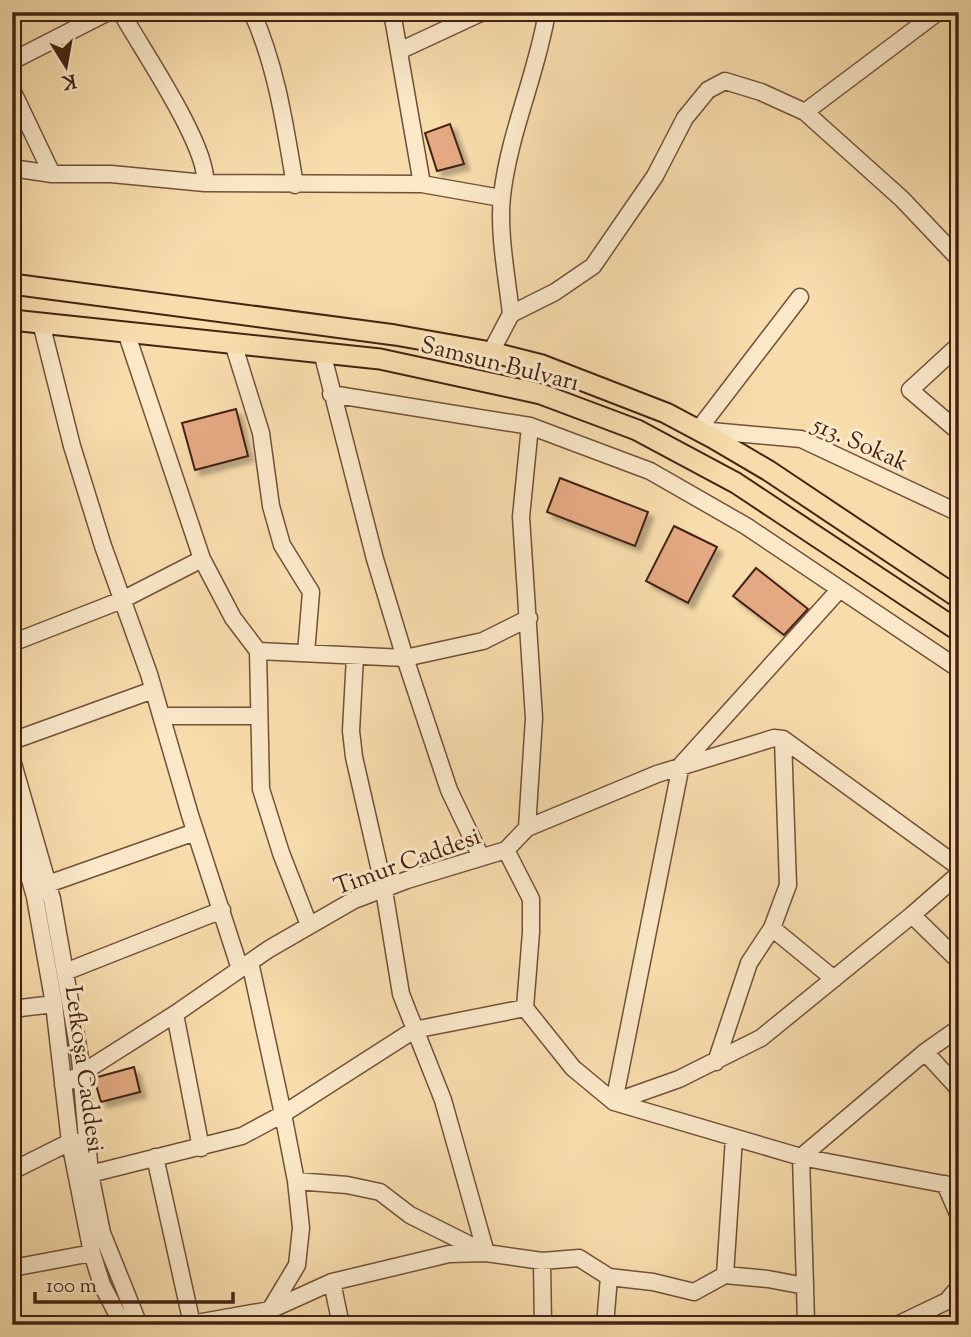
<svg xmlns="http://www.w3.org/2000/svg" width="971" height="1337" font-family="'Sorts Mill Goudy',serif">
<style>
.building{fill:#e4a982;stroke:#442313;stroke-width:2;filter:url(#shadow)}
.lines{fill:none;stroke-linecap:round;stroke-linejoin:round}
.minor-casing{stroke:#715139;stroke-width:19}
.major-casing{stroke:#442313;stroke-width:23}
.minor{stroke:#fae8c9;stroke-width:16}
.major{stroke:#f7dcac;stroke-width:19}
.labels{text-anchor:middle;stroke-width:6;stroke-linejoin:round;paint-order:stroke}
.street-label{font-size:24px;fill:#442313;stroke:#fae8c9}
</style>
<defs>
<filter id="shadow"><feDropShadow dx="5.5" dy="5.5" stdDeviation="2" flood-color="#0004"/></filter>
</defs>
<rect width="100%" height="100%" fill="#f7dcac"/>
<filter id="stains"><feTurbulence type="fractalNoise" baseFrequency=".00286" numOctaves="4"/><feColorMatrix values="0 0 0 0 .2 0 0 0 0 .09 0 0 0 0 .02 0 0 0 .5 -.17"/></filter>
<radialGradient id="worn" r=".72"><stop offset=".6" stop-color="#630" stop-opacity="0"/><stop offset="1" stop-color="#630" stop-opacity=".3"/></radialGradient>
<path class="building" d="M450,124l14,40 -27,7 -12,-38z
M236,409l12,47 -53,14 -13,-47z
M560,478l88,34 -13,34 -88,-34z
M674,526l43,21 -29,56 -42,-22z
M756,568l52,41 -24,26 -51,-39z
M134,1067l6,25 -39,10 -7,-24z"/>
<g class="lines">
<g class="minor-casing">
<path id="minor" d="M121,12c20,36 88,135 84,171
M252,12c25,56 33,114 43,173
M392,12l30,172
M399,51l84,-39
M12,61l96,-49
M12,90l40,84
M805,112l133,-100
M12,168l40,6h59l94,9 217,1 79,14
M511,314c-4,-37 -13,-81 -9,-118 7,-63 35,-122 45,-184
M41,323l31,123 31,100 46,128 41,141 50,154
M126,332l76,227 31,59 25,33 3,138 20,64 28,72
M233,343l28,90 10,73 11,39 29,47 -5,61
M959,345l-49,45 49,42
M322,352l53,207 30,99 44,132 32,67
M491,352l20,-38 44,-22 38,-26 62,-90 30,-58 23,-28 17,-9 36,11 44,20 97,87 57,60
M331,394l199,32 120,45 96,55 213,143
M698,430l102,-133
M700,430l101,9 158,74
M12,643l110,-43 80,-41
M258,651l147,7 78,-17 46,-23
M355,656l-4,75 3,26 29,127 18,110 42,106 43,153
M161,716h97
M12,741l141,-51
M12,760l40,139 28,159 10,116 12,59 37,92
M12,816l23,81 19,107 16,138 22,111 10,32 21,40
M527,828l7,-110 -13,-201 9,-91
M506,850l25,49v33l-6,76 48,60 41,34 187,55 158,30
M48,884l147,-52
M912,915l47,46
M772,928l62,51
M250,962l33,152 13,67 5,47 -4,37 -27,45 2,15
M65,972l157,-62
M12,1009l42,-5
M175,1014l26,134
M925,1052l34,37
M716,1062l33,-99 23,-35 16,-43 -5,-146
M63,1085l112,-71 94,-65 85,-49 53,-20 99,-30 21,-22 130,-54 117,-36 9,1 176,128
M614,1102l67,-337 158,-175
M614,1102l65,-23 82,-41 151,-123 47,-41
M155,1157l37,167
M801,1157l124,-105 34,-24
M801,1157l4,129
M12,1171l58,-29h8
M90,1174l152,-38 41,-22 131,-84 111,-22
M296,1181l51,4 33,7 30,23 74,37
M945,1184l14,32
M542,1261l1,64
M12,1268l80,-15
M725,1275l9,-137
M332,1282l9,43
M185,1325l85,-15 62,-28 117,-28 37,-1 56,8 37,-3 30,19 44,5 41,10 31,-17 43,4 37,7 1,39
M605,1325l4,-48
M897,1325l50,-24 12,-14"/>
</g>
<g class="major-casing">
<path id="major" d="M12,284l383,51 96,17 51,13 124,48 47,25 56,33 190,127
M12,320l368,39 161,35 96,36 99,53 223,148"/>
</g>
<use href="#minor" class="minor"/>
<use href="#major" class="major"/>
</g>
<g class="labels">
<g class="street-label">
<text transform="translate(500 363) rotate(14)" y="8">Samsun Bulvarı</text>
<text transform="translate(861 443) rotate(24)" y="8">513. Sokak</text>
<text transform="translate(407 861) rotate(-20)" y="8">Timur Caddesi</text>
<text transform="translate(85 1069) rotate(82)" y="8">Lefkoşa Caddesi</text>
</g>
</g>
<rect width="971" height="1337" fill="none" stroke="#f7dcac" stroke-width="42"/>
<rect x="14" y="14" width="943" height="1309" fill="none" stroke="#442313" stroke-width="3.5"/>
<rect x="21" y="21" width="929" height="1295" fill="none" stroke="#442313" stroke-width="2"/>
<g transform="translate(66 66) rotate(169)" stroke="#fae8c9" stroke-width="5" paint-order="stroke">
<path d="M0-5L12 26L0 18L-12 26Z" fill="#442313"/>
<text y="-10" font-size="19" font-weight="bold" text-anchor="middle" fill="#442313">K</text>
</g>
<path d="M35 1292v10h198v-10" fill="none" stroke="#442313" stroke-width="3.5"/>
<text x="46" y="1292" font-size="21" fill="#442313" stroke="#fae8c9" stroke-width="5" paint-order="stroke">100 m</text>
<rect width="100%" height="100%" filter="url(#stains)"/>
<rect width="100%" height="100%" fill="url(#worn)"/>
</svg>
